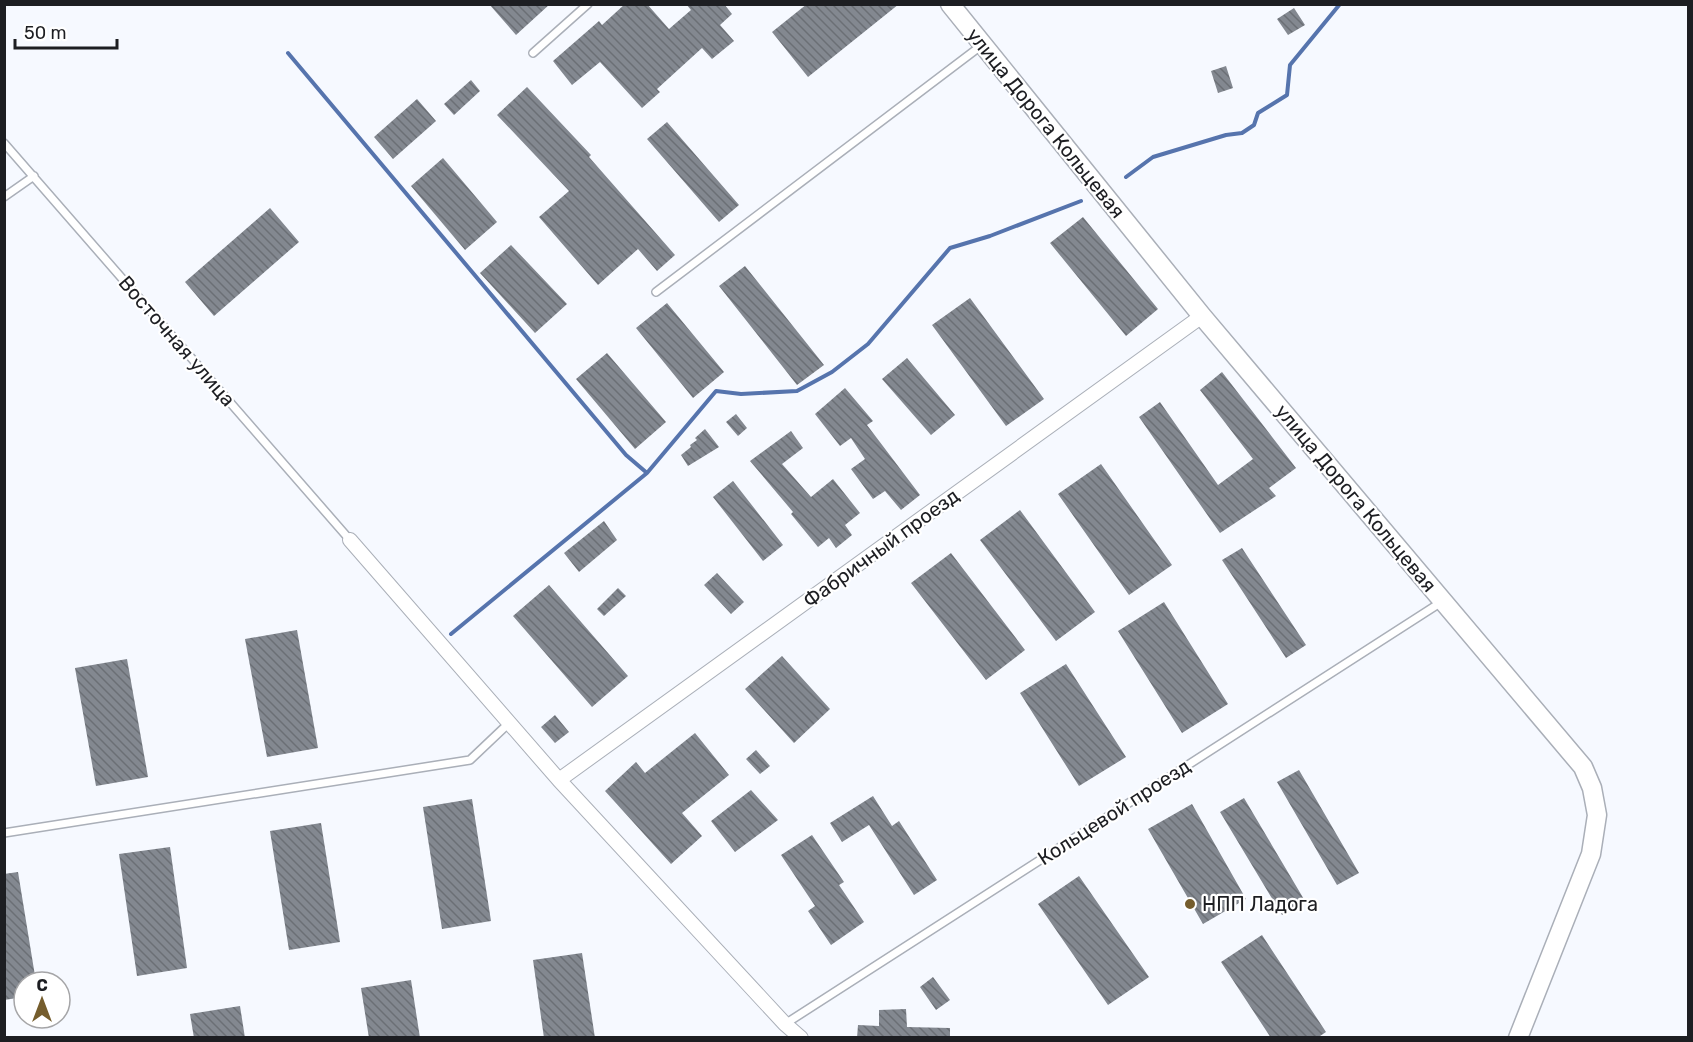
<svg xmlns="http://www.w3.org/2000/svg" width="1693" height="1042" font-family="Rubik,sans-serif">
<style>
.lines{fill:none;stroke-linecap:round;stroke-linejoin:round}
.stream{stroke:#5674ad;stroke-width:4}
.building{fill:url(#building-back-hatch)}
.lane-casing{stroke:#aaafb8;stroke-width:10}
.street-casing{stroke:#aaafb8;stroke-width:16}
.secondary-casing{stroke:#aaafb8;stroke-width:21}
.lane{stroke:#fff;stroke-width:7}
.street{stroke:#fff;stroke-width:14}
.secondary{stroke:#fff;stroke-width:18}
.poi-dot{fill:#755d2d;stroke:#fff;stroke-width:2}
.labels{text-anchor:middle;stroke-width:4.5;stroke-linejoin:round;paint-order:stroke}
.street-label{font-size:20px;fill:#1d1e22;stroke:#fff}
.poi-label{font-size:20px;fill:#1d1e22;stroke:#fff;text-anchor:start}
</style>
<defs>
<pattern id="building-back-hatch" width="6" height="6" patternUnits="userSpaceOnUse" patternTransform="scale(1.5)"><rect width="6" height="6" fill="#838890"/><path d="M-1 5l2 2M0 0l6 6M5-1l2 2" fill="none" stroke="#6b6f75"/></pattern>
</defs>
<rect width="100%" height="100%" fill="#f6f9ff"/>
<g class="lines">
<path class="stream" d="M288,53l338,402 21,18 -196,161
M1126,177l27,-20 73,-22 16,-2 12,-8 4,-12 29,-18 3,-30 50,-61
M647,473l69,-82 25,3 56,-3 35,-19 36,-28 82,-96 40,-12 91,-35"/>
</g>
<path class="building" d="M489,4h61l-34,31z
M625,4h22l22,25 22,-19 -5,-6h38l8,10 -12,11 14,16 -22,18 -10,-11 -45,41 3,3 -18,16 -42,-46 -28,23 -19,-24 46,-40 3,4z
M807,4h92l-91,73 -36,-45z
M1294,8l11,17 -17,10 -11,-16z
M1226,66l7,22 -15,5 -7,-22z
M471,80l9,11 -26,24 -10,-11z
M527,87l64,68 -2,2 86,98 -18,16 -19,-22 -40,36 -59,-68 30,-26 -72,-76z
M417,99l19,22 -43,38 -19,-22z
M667,122l72,83 -20,17 -72,-83z
M443,158l54,64 -32,28 -54,-64z
M270,208l29,34 -85,74 -29,-34z
M1083,217l75,92 -32,27 -76,-93z
M511,245l56,59 -32,29 -55,-60z
M745,266l79,99 -27,20 -78,-99z
M970,298l74,101 -38,27 -74,-101z
M667,303l57,69 -31,26 -57,-70z
M607,353l59,69 -31,27 -59,-70z
M907,358l48,57 -24,20 -49,-56z
M1222,372l74,96 -27,20 7,8 -56,37 -81,-116 21,-15 58,83 35,-26 -53,-69z
M845,388l28,33 -6,4 53,70 -19,15 -16,-19 -12,8 -22,-30 14,-10 -14,-21 -11,8 -25,-32z
M736,414l11,14 -9,8 -12,-14z
M705,429l14,18 -31,19 -7,-11 10,-8 -1,-2 7,-5 -2,-2z
M791,431l12,17 -21,16 29,33 22,-18 27,34 -15,12 7,10 -16,13 -7,-10 -11,9 -27,-33 2,-2 -43,-51z
M1101,464l71,101 -43,30 -71,-101z
M733,481l50,64 -20,16 -50,-64z
M1020,510l75,102 -39,29 -76,-101z
M604,521l13,19 -38,32 -15,-19z
M1242,548l64,97 -20,13 -64,-98z
M951,553l74,97 -39,30 -75,-97z
M717,573l27,29 -13,12 -27,-29z
M549,585l79,91 -36,31 -79,-91z
M618,588l8,8 -22,20 -7,-7z
M1164,602l64,102 -46,29 -64,-102z
M297,630l21,118 -51,9 -22,-118z
M782,656l48,53 -36,34 -49,-54z
M127,659l21,118 -52,9 -21,-118z
M1066,664l60,93 -47,29 -59,-93z
M555,715l14,17 -14,11 -14,-16z
M695,733l34,42 -47,38 20,23 -31,28 -66,-73 31,-29 9,11z
M756,750l14,16 -10,8 -14,-15z
M1299,770l60,103 -22,12 -60,-103z
M751,790l27,30 -43,32 -24,-31z
M873,796l19,30 7,-5 38,59 -23,15 -45,-70 -27,17 -12,-19z
M1244,798l61,103 -23,14 -62,-103z
M472,799l19,122 -49,8 -19,-122z
M1192,804l54,95 -43,25 -55,-95z
M321,823l19,119 -51,8 -19,-119z
M812,835l32,47 -5,3 25,37 -33,23 -23,-34 7,-5 -34,-51z
M170,847l17,121 -50,8 -18,-122z
M18,872l18,110h-12v15l-20,3v-126z
M1079,876l70,101 -41,28 -70,-101z
M1262,935l64,97 -9,6h-46l-50,-76z
M582,953l13,85h-51l-11,-78z
M933,977l17,23 -14,10 -16,-23z
M411,980l9,58h-51l-8,-50z
M240,1006l5,32h-51l-4,-24z
M906,1009l1,18 43,1v10h-93l1,-13 21,1v-16z"/>
<g class="lines">
<g class="lane-casing">
<path id="lane" d="M533,53l55,-49
M4,143l346,397
M4,197l30,-21
M656,292l326,-247
M4,833l466,-73 39,-37
M785,1024l658,-423"/>
</g>
<g class="street-casing">
<path id="street" d="M350,540l209,240 226,244 16,14
M559,780l643,-464"/>
</g>
<g class="secondary-casing">
<path id="secondary" d="M950,4l252,312 381,451 9,21 5,27 -6,39 -73,184"/>
</g>
<use href="#lane" class="lane"/>
<use href="#street" class="street"/>
<use href="#secondary" class="secondary"/>
</g>
<circle class="poi-dot" cx="1190" cy="904" r="6"/>
<g class="labels">
<g class="street-label">
<text transform="translate(1046 123) rotate(51)" y="7">улица Дорога Кольцевая</text>
<text transform="translate(177 341) rotate(49)" y="7">Восточная улица</text>
<text transform="translate(1356 498) rotate(50)" y="7">улица Дорога Кольцевая</text>
<text transform="translate(881 548) rotate(-36)" y="7">Фабричный проезд</text>
<text transform="translate(1114 812) rotate(-33)" y="7">Кольцевой проезд</text>
</g>
<g class="poi-label">
<text x="1202" y="911">НПП Ладога</text>
</g>
</g>
<rect width="1693" height="1042" fill="none" stroke="#1d1e22" stroke-width="12"/>
<g transform="translate(42 1000)"><circle r="28" fill="#ffffff" stroke="#a5a5a7" stroke-width="1.5"/>
<path d="M0-4.5L10 22L0 15L-10 22Z" fill="#755d2d"/>
<text y="-9" font-size="16" font-weight="bold" text-anchor="middle" fill="#1d1e22">С</text>
</g>
<path d="M15 39v9h102v-9" fill="none" stroke="#1d1e22" stroke-width="3"/>
<text x="24" y="39" font-size="18" fill="#1d1e22" stroke="#ffffff" stroke-width="4.5" paint-order="stroke">50 m</text>
</svg>
